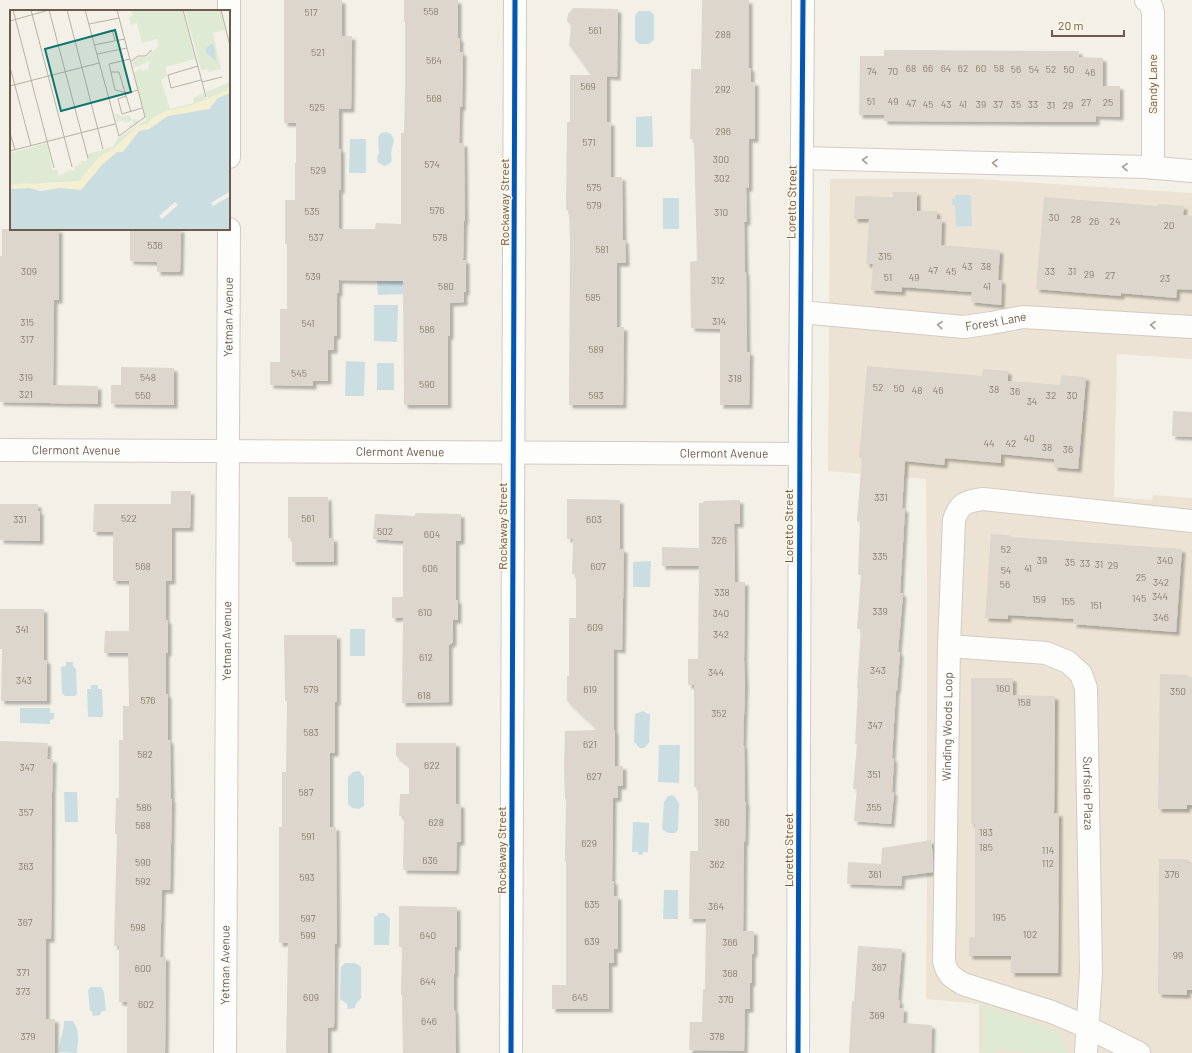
<svg xmlns="http://www.w3.org/2000/svg" width="1192" height="1053" font-family="Barlow,sans-serif">
<style>
.residential{fill:#ece3d4}
.green{fill:#deead3}
.water{fill:#cadee2}
.building{fill:#dcd6cd;filter:url(#shadow)}
.lines{fill:none;stroke-linecap:round;stroke-linejoin:round}
.minor-casing{stroke:#d2cbc3;stroke-width:24}
.minor{stroke:#fdfdfb;stroke-width:22}
.cycleway-casing{stroke:#fdf6e6;stroke-width:8}
.cycleway{stroke:#0057b8;stroke-width:5}
.oneway{stroke:#a79b91}
.labels{text-anchor:middle;stroke-width:3;stroke-linejoin:round;paint-order:stroke}
.number-label{font-size:10px;fill:#8b7c6e}
.street-label{font-size:12px;fill:#6d5a4b;stroke:#fdf6e6}
.inset-road{fill:none;stroke:#b9b0a4;stroke-width:1}
.view{fill:#0f766e;fill-opacity:0.15;stroke:#0f766e;stroke-width:2}
.inset-edge{fill:none;stroke:#6d5a4b;stroke-width:2}
</style>
<defs>
<filter id="shadow"><feDropShadow dx="3.5" dy="3.5" stdDeviation="1" flood-color="#0004"/></filter>
</defs>
<rect width="100%" height="100%" fill="#f3f0e7"/>
<path class="residential" d="M830,179h146l216,14v166l-75,-5 -3,143 38,3 1,-5 39,3v555h-213v-49l-53,-5 1,-126 8,-2 -4,-30h-4v-253l-1,-109 -98,-8z"/>
<path class="green" d="M984,1006l70,24c10,6 11,13 12,23l-31,-1 -1,1h-10v-2l-29,-2v4h-12z"/>
<path class="water" d="M639,11h11l4,4v25l-5,4h-10l-4,-4v-25z
M652,116l1,31h-17v-30z
M386,132l5,2 3,6 -3,13 1,8 -3,3 -5,2 -6,-4 -1,-4 2,-5 -1,-16 3,-4z
M350,139h16v34h-17z
M955,195h16l1,31 -16,1 -1,-22h-3v-6h3z
M663,198h16v31h-16z
M377,281h28v13l-27,1z
M374,305h24l-1,37 -23,-1z
M346,361l19,1 -1,34h-19z
M377,363h17v27h-17z
M651,561l-1,26h-17v-25z
M350,629h15v27h-15z
M66,662h7v4l3,3 1,25 -2,2h-10l-3,-3 -1,-26 5,-1z
M91,685h7v4h4l1,28h-15l-1,-28h4z
M20,708h30v5h4v6l-4,1v4l-30,-1z
M643,711l5,3h2l-1,29h-1c-3,7 -10,7 -12,0h-2l1,-29z
M659,745h21l-1,38 -21,-1z
M359,771l5,6v29l-5,3 -7,-1 -4,-4v-27l5,-5z
M64,792h13l1,30h-13z
M672,795l3,2 3,5h1l-1,28 -3,3h-7l-6,-4 2,-28h1l3,-5z
M633,822l16,1 -1,29h-5l-1,3h-4v-3h-6z
M664,890h14v29h-15z
M378,913h6l6,5 -1,27h-15v-28l4,-2z
M345,963h10l6,4v31l-5,6 -1,4 -7,1 -1,-5 -7,-5 1,-32z
M91,987h10l3,5 2,19h-4l-2,4 -7,1 -1,-5h-2l-2,-21z
M64,1021h9c7,10 5,19 4,31l-1,1 -17,-1c0,-11 5,-20 5,-31z"/>
<path class="building" d="M284,0h58v36h10l-1,73h-12v40h2v41h-2v38h1v1h35l1,-6 25,1v-91h3l1,-45v-66h-1v-22h54v38h2v14h3l-1,55h-2l-1,36h5l1,78h-1l-1,39h3v32h-2v10l-14,1v33h-2v69h-44l-1,-124 -64,-1v13h-2v43h-3v14h-6v31h-15v5l-43,-1v-23h10v-53h7v-65h-2v-44h10v-37h1v-40h-12z
M702,0h47v68h2v14h4v57h-6v49h-3l1,34h-3l1,50h1l1,80h3l-1,53h-29v-76l-29,-1 -1,-66 7,-1 -3,-122h-4l1,-70h10z
M573,8l45,1 -1,68 -10,-1v46h4v55h11l1,63h2l1,23h-9v64h7l-1,78h-54l1,-164 -1,-27h-1v-4h-2l1,-88h3v-47h21l-22,-30 2,-20 -4,-4 1,-7z
M884,50l195,1v6l24,1v28h17v31l-24,-1v6h-43l-169,-1v-6h-25l1,-59h24z
M893,192h24v19h20v8h5l-1,26 59,5 -2,30h4l-1,25 -30,-3 1,-10 -70,-5v5l-31,-2 2,-26h-7l3,-45h-15l1,-23 38,1z
M1044,197l114,9 1,-2 25,2 -1,9 9,1v74l-15,-1 -1,9 -55,-5v3l-85,-7z
M2,229h57v71h-5l-1,85 45,1v18l-98,-2v-146h2z
M130,229h51l-1,43h-23v-10l-27,-1z
M867,366l115,10 1,-7 25,2v10l52,4 1,-10 25,2 -8,92 -24,-2v-8l-53,-5v9l-56,-5 -1,7 -39,-4 -3,47 3,1 -5,84h3l-5,59h2l-3,39 -1,-1 -4,68 2,1 -2,33h2l-3,32 -37,-3 3,-32h-4l4,-45h-2l3,-56h-1l4,-59h-4l4,-54h-3l2,-53 -3,-1 5,-63h-3z
M121,367l53,1v37l-63,-1v-19h10z
M1173,411l19,1v25l-20,-1z
M171,491h20l-1,37h-18v53h-6v39h2v33h-2v41h2v46h2l1,59h1l-2,91h-8l-2,67h6l-1,96h-38v-51h-8v-56h-5l2,-75 1,-37h-2l1,-36h3v-58h4v-34h6l-1,-53h-24l1,-22h24v-50h-16v-49h-20l1,-28h77z
M288,497h40l1,41h5v24h-42v-24h-4z
M567,499l53,1v49h4l-2,101 -8,-1v81h1v36h8v20h-5v12h-5l-1,83h2v15h4v53h-4v14h-5v46h-57v-24h14v-123h-1l1,-63h-1l-1,-33 1,-35 33,-1 -31,-29v-25h2v-58h7v-44h-4l1,-35h-6z
M740,500v24h-6l1,58h10l-1,77 1,26 -2,60h1l1,57h1l-1,40h-1l-1,89h11v23h-2v29h-2v26h-5l-1,42 -55,-1 1,-28h12l1,-33h2l1,-70h-17l1,-68h8v-64h-4v-102h-6v-26h10l1,-93h-37v-19l37,1v-45h4l1,-2z
M0,504h38v7h2v30l-40,-1z
M415,513l46,1v27h-5v59h2v20h-5v22l-4,3v57l-47,1 1,-85h-11v-21h11v-56l-30,-2 2,-25 40,2z
M991,534l19,1v2l172,12 -6,83 -103,-8 1,-5 -66,-4v4l-23,-1z
M0,609h44v51h3v41h-46l1,-52h-2z
M284,635h53v67h-2v51h-5v74h6l1,117h-2l-1,83 -6,1v25h-42l2,-110h-9v-116h3v-55h4l1,-71h-2z
M1160,674l29,1v3h3v127h-5v4h-29z
M971,678h42v17l42,1 -1,117h5l-1,160h-47v-17h-42v-19h6v-113h-4z
M0,741l48,2 -1,16h6l-1,34 -1,146h-5v80h9v34h-55z
M396,743h60v61h5v38h-4l-1,29 -53,-1 1,-54h-5l1,-22h9v-28l-13,-10z
M931,840l2,16v16l-31,4 -1,10 -54,-2 1,-22 33,2 1,-16z
M1159,859h28v4h5v127h-5v5l-29,-1z
M399,906l58,1v40h-2v26l-1,1v36h1l1,43h-53l-1,-58h-1l1,-48h-3z
M858,946l44,3 -4,51 2,1 -1,7h5l-1,15 29,2 -1,28h-82l3,-52h2z"/>
<g class="lines">
<g class="minor-casing">
<g id="minor">
<path d="M1146,0c5,3 6,8 7,13v155"/>
<path d="M229,157v-157"/>
<path d="M802,158l343,9 47,4"/>
<path id="s1" d="M801,312l163,15 27,-4 32,-6 169,10"/>
<path id="s2" d="M0,450l800,4"/>
<path id="s3" d="M949,646l97,7 22,9 13,12 5,14 5,284 -5,81"/>
<path id="s4" d="M225,1053l4,-824"/>
<path d="M511,1053l4,-1053"/>
<path d="M798,1053l2,-629 3,-424"/>
<path id="s5" d="M1139,1053l-52,-26 -35,-15 -89,-28c-11,-7 -16,-9 -19,-23l5,-315 5,-126c5,-16 12,-19 29,-21l209,22"/>
</g>
</g>
<use href="#minor" class="minor"/>
<g class="cycleway-casing">
<path id="cycleway" d="M511,1053l4,-1053
M798,1053l2,-629 3,-424"/>
</g>
<use href="#cycleway" class="cycleway"/>
</g>
<defs><path id="oneway-chevron" d="M-2-3.5L2.5 0L-2 3.5" fill="none" stroke-width="1.6" stroke-linecap="round" stroke-linejoin="round"/></defs>
<g class="oneway">
<use href="#oneway-chevron" transform="translate(865 160) rotate(-178)"/>
<use href="#oneway-chevron" transform="translate(995 163) rotate(-178)"/>
<use href="#oneway-chevron" transform="translate(1125 167) rotate(-179)"/>
<use href="#oneway-chevron" transform="translate(940 325) rotate(-175)"/>
<use href="#oneway-chevron" transform="translate(1153 325) rotate(-177)"/>
</g>
<g class="labels">
<g class="number-label">
<text x="431" y="15">558</text>
<text x="311" y="16">517</text>
<text x="595" y="34">561</text>
<text x="723" y="38">288</text>
<text x="318" y="56">521</text>
<text x="434" y="64">564</text>
<text x="911" y="72">68</text>
<text x="928" y="72">66</text>
<text x="946" y="72">64</text>
<text x="963" y="72">62</text>
<text x="981" y="72">60</text>
<text x="999" y="72">58</text>
<text x="1016" y="73">56</text>
<text x="1034" y="73">54</text>
<text x="1051" y="73">52</text>
<text x="1069" y="73">50</text>
<text x="872" y="75">74</text>
<text x="893" y="75">70</text>
<text x="1090" y="76">46</text>
<text x="588" y="90">569</text>
<text x="723" y="93">292</text>
<text x="434" y="102">568</text>
<text x="871" y="105">51</text>
<text x="893" y="105">49</text>
<text x="1086" y="106">27</text>
<text x="1108" y="106">25</text>
<text x="911" y="107">47</text>
<text x="928" y="108">45</text>
<text x="946" y="108">43</text>
<text x="963" y="108">41</text>
<text x="981" y="108">39</text>
<text x="998" y="108">37</text>
<text x="1016" y="108">35</text>
<text x="1033" y="108">33</text>
<text x="1051" y="109">31</text>
<text x="1068" y="109">29</text>
<text x="317" y="111">525</text>
<text x="723" y="135">296</text>
<text x="589" y="146">571</text>
<text x="721" y="163">300</text>
<text x="432" y="168">574</text>
<text x="318" y="174">529</text>
<text x="722" y="182">302</text>
<text x="594" y="191">575</text>
<text x="594" y="209">579</text>
<text x="437" y="214">576</text>
<text x="312" y="215">535</text>
<text x="721" y="216">310</text>
<text x="1054" y="221">30</text>
<text x="1076" y="223">28</text>
<text x="1094" y="225">26</text>
<text x="1115" y="225">24</text>
<text x="1169" y="229">20</text>
<text x="316" y="241">537</text>
<text x="440" y="241">578</text>
<text x="155" y="249">536</text>
<text x="602" y="253">581</text>
<text x="885" y="260">315</text>
<text x="967" y="270">43</text>
<text x="986" y="270">38</text>
<text x="933" y="274">47</text>
<text x="29" y="275">309</text>
<text x="951" y="275">45</text>
<text x="1050" y="275">33</text>
<text x="1072" y="275">31</text>
<text x="1089" y="278">29</text>
<text x="1110" y="279">27</text>
<text x="313" y="280">539</text>
<text x="888" y="281">51</text>
<text x="914" y="281">49</text>
<text x="1165" y="282">23</text>
<text x="718" y="284">312</text>
<text x="446" y="290">580</text>
<text x="987" y="290">41</text>
<text x="593" y="301">585</text>
<text x="719" y="325">314</text>
<text x="27" y="326">315</text>
<text x="308" y="327">541</text>
<text x="427" y="333">586</text>
<text x="27" y="343">317</text>
<text x="596" y="353">589</text>
<text x="299" y="377">545</text>
<text x="26" y="381">319</text>
<text x="148" y="381">548</text>
<text x="735" y="382">318</text>
<text x="427" y="388">590</text>
<text x="878" y="391">52</text>
<text x="899" y="392">50</text>
<text x="994" y="393">38</text>
<text x="917" y="394">48</text>
<text x="938" y="394">46</text>
<text x="1015" y="395">36</text>
<text x="26" y="398">321</text>
<text x="143" y="399">550</text>
<text x="596" y="399">593</text>
<text x="1051" y="399">32</text>
<text x="1072" y="399">30</text>
<text x="1032" y="405">34</text>
<text x="1029" y="442">40</text>
<text x="989" y="447">44</text>
<text x="1011" y="447">42</text>
<text x="1047" y="451">38</text>
<text x="1068" y="453">36</text>
<text x="881" y="501">331</text>
<text x="129" y="522">522</text>
<text x="308" y="522">561</text>
<text x="20" y="523">331</text>
<text x="594" y="523">603</text>
<text x="385" y="535">502</text>
<text x="432" y="538">604</text>
<text x="719" y="544">326</text>
<text x="1006" y="553">52</text>
<text x="880" y="560">335</text>
<text x="1042" y="564">39</text>
<text x="1165" y="564">340</text>
<text x="1070" y="566">35</text>
<text x="1085" y="567">33</text>
<text x="1099" y="568">31</text>
<text x="1113" y="569">29</text>
<text x="143" y="570">568</text>
<text x="598" y="570">607</text>
<text x="430" y="572">606</text>
<text x="1028" y="572">41</text>
<text x="1006" y="574">54</text>
<text x="1141" y="581">25</text>
<text x="1161" y="586">342</text>
<text x="1005" y="588">56</text>
<text x="722" y="596">338</text>
<text x="1160" y="600">344</text>
<text x="1139" y="602">145</text>
<text x="1039" y="603">159</text>
<text x="1068" y="605">155</text>
<text x="1096" y="609">151</text>
<text x="880" y="615">339</text>
<text x="425" y="616">610</text>
<text x="721" y="617">340</text>
<text x="1161" y="621">346</text>
<text x="595" y="631">609</text>
<text x="22" y="633">341</text>
<text x="721" y="638">342</text>
<text x="426" y="661">612</text>
<text x="878" y="674">343</text>
<text x="716" y="676">344</text>
<text x="24" y="684">343</text>
<text x="1003" y="692">160</text>
<text x="311" y="693">579</text>
<text x="590" y="693">619</text>
<text x="1178" y="695">350</text>
<text x="424" y="699">618</text>
<text x="148" y="704">576</text>
<text x="1024" y="706">158</text>
<text x="719" y="717">352</text>
<text x="875" y="729">347</text>
<text x="311" y="736">583</text>
<text x="590" y="748">621</text>
<text x="145" y="758">582</text>
<text x="432" y="769">622</text>
<text x="27" y="771">347</text>
<text x="874" y="778">351</text>
<text x="594" y="780">627</text>
<text x="306" y="796">587</text>
<text x="144" y="811">586</text>
<text x="874" y="811">355</text>
<text x="26" y="816">357</text>
<text x="436" y="826">628</text>
<text x="722" y="826">360</text>
<text x="143" y="829">588</text>
<text x="986" y="836">183</text>
<text x="308" y="840">591</text>
<text x="589" y="847">629</text>
<text x="986" y="851">185</text>
<text x="1048" y="854">114</text>
<text x="430" y="864">636</text>
<text x="143" y="866">590</text>
<text x="1048" y="867">112</text>
<text x="717" y="868">362</text>
<text x="26" y="870">363</text>
<text x="875" y="878">361</text>
<text x="1172" y="878">376</text>
<text x="307" y="881">593</text>
<text x="143" y="885">592</text>
<text x="592" y="908">635</text>
<text x="716" y="910">364</text>
<text x="999" y="921">195</text>
<text x="308" y="922">597</text>
<text x="25" y="926">367</text>
<text x="138" y="931">598</text>
<text x="1030" y="938">102</text>
<text x="308" y="939">599</text>
<text x="428" y="939">640</text>
<text x="592" y="945">639</text>
<text x="730" y="946">366</text>
<text x="1178" y="959">99</text>
<text x="879" y="971">367</text>
<text x="143" y="972">600</text>
<text x="23" y="976">371</text>
<text x="730" y="977">368</text>
<text x="428" y="985">644</text>
<text x="23" y="995">373</text>
<text x="311" y="1001">609</text>
<text x="580" y="1001">645</text>
<text x="726" y="1003">370</text>
<text x="146" y="1008">602</text>
<text x="877" y="1019">369</text>
<text x="429" y="1025">646</text>
<text x="28" y="1040">379</text>
<text x="717" y="1040">378</text>
</g>
<g class="street-label">
<text transform="translate(1153 84) rotate(-90)" y="4">Sandy Lane</text>
<text transform="translate(505 202) rotate(-90)" y="4">Rockaway Street</text>
<text transform="translate(792 202) rotate(-89)" y="4">Loretto Street</text>
<text dy="4" stroke="none"><textPath href="#s4" startOffset="736">Yetman Avenue</textPath></text>
<text dy="4" stroke="none"><textPath href="#s1" startOffset="196">Forest Lane</textPath></text>
<text dy="4" stroke="none"><textPath href="#s2" startOffset="76">Clermont Avenue</textPath></text>
<text dy="4" stroke="none"><textPath href="#s2" startOffset="400">Clermont Avenue</textPath></text>
<text dy="4" stroke="none"><textPath href="#s2" startOffset="724">Clermont Avenue</textPath></text>
<text transform="translate(503 526) rotate(-90)" y="4">Rockaway Street</text>
<text transform="translate(789 526) rotate(-90)" y="4">Loretto Street</text>
<text dy="4" stroke="none"><textPath href="#s4" startOffset="412">Yetman Avenue</textPath></text>
<text dy="4" stroke="none"><textPath href="#s5" startOffset="455">Winding Woods Loop</textPath></text>
<text dy="4" stroke="none"><textPath href="#s3" startOffset="259">Surfside Plaza</textPath></text>
<text transform="translate(502 850) rotate(-90)" y="4">Rockaway Street</text>
<text transform="translate(789 850) rotate(-90)" y="4">Loretto Street</text>
<text dy="4" stroke="none"><textPath href="#s4" startOffset="88">Yetman Avenue</textPath></text>
</g>
</g>
<g transform="translate(10 10)">
<rect width="220" height="220" fill="#f3f0e7"/>
<path d="M121,0h51l13,49 -30,8 2,8 -6,5 9,29 24,-6 -1,-5 11,-5 2,6 2,-1 -2,-6 24,-10 -2,8 -20,9 -18,7 -24,5 -13,7 -7,9 -1,-3 -8,3 -23,21 -15,9 -20,24 -69,4v-32l37,-10 5,27h5l2,6 10,-6 6,1 -1,-4 7,-3 -1,-3h7l1,-7 25,-7 5,-9 28,-18 -12,-47 7,-5 1,3 7,-2 -1,-5 2,-1 -1,-2 -15,7 -2,-6 5,-4 9,-1 13,-11 -2,-7 -15,4 -5,-20 -6,2 -2,-8 4,-1zM175,0h36l4,20 -12,3 8,36 -12,3 -2,-3 -6,1zM108,103l2,4 10,-2 2,5 5,-1 1,3 -9,6 -1,-2 6,-2 -2,-4 -8,4 1,-4 -8,2 -2,-8z" fill="#deead3"/>
<path d="M218,77h2v6l-12,5 -9,11 -40,7 -20,13 -10,2 -16,21h-6l-15,13 -21,25 -71,-1v-4l16,-2 17,2 36,-4 20,-24 15,-9 23,-21 8,-3 1,2 7,-8 13,-7 24,-5 38,-16z" fill="#f5efd1"/>
<path d="M202,34l3,5 1,12 -11,-9 2,-5zM220,83v137h-220v-41l20,-1 10,3 20,-3 21,2 21,-25 15,-13h6l16,-21 10,-2 19,-13 41,-7 9,-11z" fill="#cadee2"/>
<path d="M219,182l1,4 -17,10 -2,-3zM165,192l3,3 -16,14 -3,-3z" fill="#f3f0e7"/>
<path class="inset-road" d="M3,0l41,158M21,0l41,157M39,0l39,148M57,0l36,139M75,0l34,126 26,-19 -28,-107M173,0l23,87M211,0l9,36M0,11l39,-11M79,14l30,-6M82,26l20,-6 3,10M84,35l31,-6M87,44l30,-6M120,49l-21,5 6,26 13,3 10,-3M120,52l8,-6h7l7,-6M188,56l-30,9 3,13 30,-8M0,57l21,79M101,62h8l12,40M192,72l20,-5M0,76l89,-23M116,86l-8,3 4,15 20,-6M0,123l5,17M0,141l105,-27"/>
<path class="view" d="M105,20l16,62 -70,19 -16,-62z"/>
<rect width="220" height="220" class="inset-edge"/>
</g>
<path d="M1052 30v6h72v-6" fill="none" stroke="#6d5a4b" stroke-width="2"/>
<text x="1058" y="30" font-size="12" fill="#6d5a4b" stroke="#fdf6e6" stroke-width="3" paint-order="stroke">20 m</text>
</svg>
